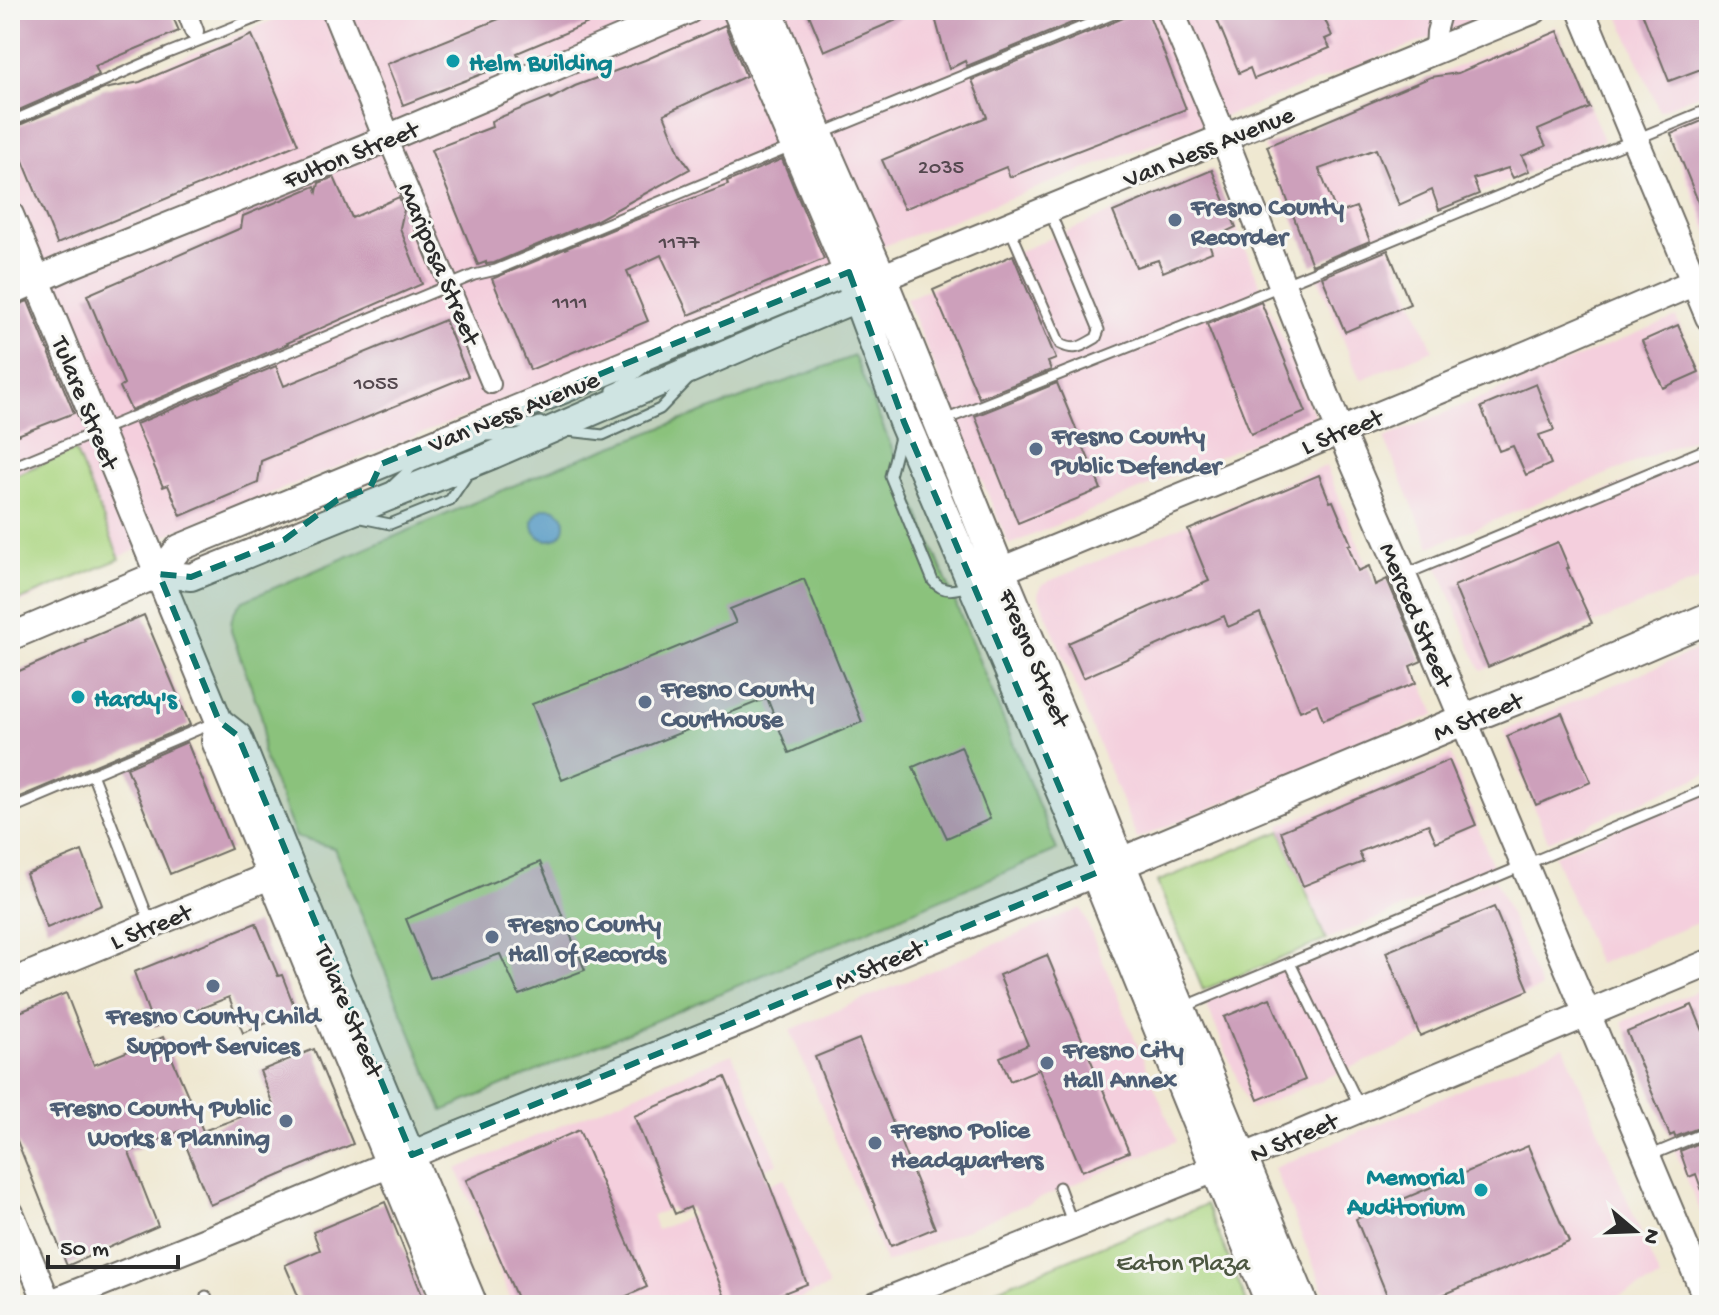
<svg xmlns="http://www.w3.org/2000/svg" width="1719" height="1315" font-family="'Gochi Hand',sans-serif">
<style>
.built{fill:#f4cfdd}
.green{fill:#aad580;stroke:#6a8056;stroke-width:2}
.water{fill:#73a9e1;stroke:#4f6a86;stroke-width:2}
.building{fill:#cda0bb}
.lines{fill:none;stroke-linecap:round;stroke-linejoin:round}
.lane-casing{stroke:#706d65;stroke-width:13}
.street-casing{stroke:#706d65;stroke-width:22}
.secondary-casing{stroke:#706d65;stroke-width:30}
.primary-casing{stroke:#706d65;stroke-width:34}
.lane{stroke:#fff;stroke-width:9}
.street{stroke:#fff;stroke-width:18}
.secondary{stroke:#fff;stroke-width:26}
.primary{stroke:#fff;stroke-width:30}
.marked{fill:#0f766e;fill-opacity:0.2;stroke:#0f766e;stroke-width:6;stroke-dasharray:16 10;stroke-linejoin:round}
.culture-dot{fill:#0f9aa8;stroke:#f6f6f2;stroke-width:3}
.service-dot{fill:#5c6f8a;stroke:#f6f6f2;stroke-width:3}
.labels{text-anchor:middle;stroke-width:6;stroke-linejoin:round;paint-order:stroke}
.number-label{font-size:22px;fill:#54484f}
.culture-label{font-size:26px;font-weight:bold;fill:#0d838f;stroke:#f6f6f2;text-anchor:start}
.street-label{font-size:26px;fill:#2b2b2b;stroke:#f6f6f2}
.service-label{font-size:26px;font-weight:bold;fill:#4e5e75;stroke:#f6f6f2;text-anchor:start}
.park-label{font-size:26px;fill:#4b5640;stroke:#f6f6f2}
</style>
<rect width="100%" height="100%" fill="#f6f6f2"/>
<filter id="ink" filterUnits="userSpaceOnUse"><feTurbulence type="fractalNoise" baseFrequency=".0125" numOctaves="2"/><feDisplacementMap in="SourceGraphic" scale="16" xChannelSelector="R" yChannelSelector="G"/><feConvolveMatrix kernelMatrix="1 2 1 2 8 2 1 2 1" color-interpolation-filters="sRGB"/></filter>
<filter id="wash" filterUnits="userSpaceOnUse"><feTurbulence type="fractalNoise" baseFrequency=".006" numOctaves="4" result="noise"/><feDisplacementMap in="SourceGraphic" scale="32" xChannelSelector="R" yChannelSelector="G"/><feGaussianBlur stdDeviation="1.8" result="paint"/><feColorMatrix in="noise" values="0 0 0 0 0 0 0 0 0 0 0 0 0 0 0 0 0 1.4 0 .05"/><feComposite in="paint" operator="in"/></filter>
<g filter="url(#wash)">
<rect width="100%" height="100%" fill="#efe8d1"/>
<path class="built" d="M297,10h1207l-680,259 -300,122 -50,22 -296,117 -168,78v-479z
M1617,10h92v80l-50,21z
M1555,26l49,114 -292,125 -48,-118z
M1709,107v128l-44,-110z
M1212,170l103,246 -306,129 -103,-246z
M1388,240l45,110 -73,30 -45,-109z
M1676,317l33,77v38l-279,115 -46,-109z
M1709,448v128l-228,95 -45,-109z
M1326,466l45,109 65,139 -299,125 -99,-245 4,-10z
M1709,645v128l-161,68 -45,-110z
M1451,755l43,115 -168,70 -47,-114z
M1709,790v128l-111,46 -44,-109z
M1495,879l46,109 -291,122 -45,-109z
M1081,908l96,233 -291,122 -96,-233z
M1709,986v127l-42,18 -45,-109z
M1564,1046l96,233 -62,26h-268l-56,-137z
M732,1054l46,109 -126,53 5,14 127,-52 44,109 -43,18h-272l-56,-136z
M1709,1131v101l-36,-86z"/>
<path class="green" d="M854,356l203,494 -614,261 -109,-263 -38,-11 -34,-85 1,-27 -2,-10 -30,-84c0,-13 2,-21 12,-30l319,-136z
M75,450l45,109 -109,45 -1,-127z
M1281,831l45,109 -123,50 -46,-108z
M1206,1204l42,101h-289l210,-87 1,2z"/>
<path class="water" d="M533 524a16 16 0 1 1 32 0a16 16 0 1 1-32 0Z"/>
<g id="blocks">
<path class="building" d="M10,10h160l9,21 -84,35 4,9 -89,39z
M501,10h118l-102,43 3,6 -117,46 -16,-41 117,-47z
M807,10h113l-96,41z
M933,10h170l-136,56 -2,-5 -16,8z
M1130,10h17l39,99 -176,68 -4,-10 -102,42 -22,-49 105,-43 -15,-37 154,-63z
M1213,10h108l11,26 -7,3 5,9 -76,31 -4,-11 -11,5z
M1641,10h68v56l-40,15z
M725,25l21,51 -82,38 16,40 10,15 -93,51 -103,43 -8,1v-2l-8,3 -47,-115 61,-23 -1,-6 59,-24 1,2 24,-13 70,-26z
M1558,31l32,77 -52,22 8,16 -24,10 7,15 -16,7 -5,-10 -35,11 6,15 -40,16 -7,-20 -33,15 -23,-56 -57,20 18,45 19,-7 14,34 -58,24 -45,-119 164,-69 27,-4z
M252,35l46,109 -241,100 -47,-115 94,-40 36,-7z
M1709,118v108h-1l-37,-92z
M782,159l42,100 -135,56 -28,-60 -34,16 21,50 -118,49 -38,-91 143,-59 93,-35 -1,-3z
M1212,170l24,57 -28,13 4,12 -49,20 -5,-12 -22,7 -23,-55z
M334,177l18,41 47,-21 5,13 -4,18 22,56 -135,59 1,1 -157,66 -11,-23 4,-3 -37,-89 154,-67 2,-12 72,-30 2,6 2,-9z
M1388,250l22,54 -65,28 -23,-55z
M1013,255l43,104 -8,3 3,8 -72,28 -46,-108z
M28,301l46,112 -64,25v-130z
M1261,302l45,110 -55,22 -44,-110z
M445,320l23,56 -207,85 -3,22 -77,33 -13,-31 -5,2 -27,-63 140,-58 8,20z
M1678,325l21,47 -36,16 -21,-47z
M1057,383l44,106 -83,34 -43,-107z
M1536,384l18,46 -15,5 12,29 -25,11 -13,-29 -14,5 -18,-44z
M1319,475l11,27 3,-1 18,43 -3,1 10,26 11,-5 6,19 12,-6 35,82 -12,5 6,17 -93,37 -6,-16 -17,7 -40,-98 -32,14 -4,-11 -141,62 -15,-35 141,-62 -21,-51z
M1558,542l11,26 -2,1 25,54 -104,44 -34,-81z
M804,579l58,143 -73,31 -22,-55 -205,82 -30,-76 80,-30 124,-51 -6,-14z
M144,615l46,110 -180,76v-126l76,-33 -1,-2z
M1562,713l29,69 -55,23 -29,-69z
M187,742l44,107 -61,25 -43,-106z
M961,746l29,73 -43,19 -34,-71z
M1449,760l27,65 -40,17 -8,-18 -69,28 4,10 -60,24 -22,-55z
M82,851l20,54 -55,23 -21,-54z
M540,862l45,108 -66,25 -19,-41 -70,24 -24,-59z
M1494,907l35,83 -109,46 -34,-84z
M256,923l22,53 4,-1 14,36 -53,22 -14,-36 -75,30 -20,-55z
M1047,955l82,197 -47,19 -43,-102 -29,12 -10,-24 28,-12 -29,-70z
M66,993l28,72 69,-28 40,94 70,-26 -13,-34 54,-22 39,95 -143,61 -30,-74 -51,21 29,74 -91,40 -57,-143v-107z
M1270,998l35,82 -47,20 -34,-83z
M1692,1005l17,40v79l-34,13 -1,-3 -4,2 -43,-104z
M859,1039l76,189 -44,18 -76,-189z
M725,1077l39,93 43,114 -54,21h-25l-38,-98 -15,7 -41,-98z
M579,1130l68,157 -40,18h-87l-54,-125z
M1709,1139v66h-2l-11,-31 -7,3 -9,-26z
M1528,1146l41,96 -150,63h-28l-35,-86z
M385,1202l41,103h-124l-17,-40 35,-15 -7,-18z"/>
</g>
</g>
<g filter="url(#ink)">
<use href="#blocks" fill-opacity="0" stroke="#706d65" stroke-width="2"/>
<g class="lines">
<g class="lane-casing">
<path id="lane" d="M10,122l158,-69 108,-43
M823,133l300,-123
M1010,229l50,115c16,8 21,2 36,-6l3,-8 -49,-118
M612,390l7,-3 27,-21
M942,421l280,-111 487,-201
M503,424h32l5,-2
M568,431l35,4 57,-26 27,-28
M900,437l-10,39 43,105c10,12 22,10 35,4
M10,468l440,-183 24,-10 22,-5 295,-123
M391,487l21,-20 73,-31 33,-1
M356,517l34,7 60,-24 19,-28
M1406,574l303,-126
M92,774l58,148
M10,809l203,-86
M1290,963l69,142
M1184,1007l525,-219
M1649,1156l60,-25
M1059,1187l13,35
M206,1296l3,9"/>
</g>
<g class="street-casing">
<path id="street" d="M186,10l8,21
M1435,51l1,-19 6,-22
M387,138l104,246"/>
</g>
<g class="secondary-casing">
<path id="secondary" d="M335,10l52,128
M1170,10l54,128 116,293 63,145 306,728
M1581,10l128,307
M10,215l209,506 19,15 53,131 183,438
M10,292l56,-25 298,-119 325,-138
M159,574l20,-26 670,-276 18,4
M981,579l549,-226 179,-77
M10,637l149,-63 32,3 302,-122 270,-117 96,-40 22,-20 653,-268
M219,721l-4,20 232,564
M10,983l274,-113
M10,1213l38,91
M46,1305l192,-77 218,-92 291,-117 130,-57 219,-89
M876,1305l366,-147 467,-195"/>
</g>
<g class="primary-casing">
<path id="primary" d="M738,10l103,242 63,170 178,417 190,466
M767,10l51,125 63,143 115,284 75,178 49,124 183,441
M1102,871l361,-151 111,-44 135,-58"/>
</g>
<use href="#lane" class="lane"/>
<use href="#street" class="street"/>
<use href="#secondary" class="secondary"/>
<use href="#primary" class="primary"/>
</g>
</g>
<path class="marked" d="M849,272l55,150 192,451 -684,282 -174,-419 -19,-15 -60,-147 32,3 93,-37 53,-40 33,-12 11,-24z"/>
<g class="culture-dot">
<circle cx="453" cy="61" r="8"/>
<circle cx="78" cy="697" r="8"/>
<circle cx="1481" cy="1190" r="8"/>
</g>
<g class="service-dot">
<circle cx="1175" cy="220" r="8"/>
<circle cx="1036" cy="449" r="8"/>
<circle cx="645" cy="702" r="8"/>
<circle cx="492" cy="937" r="8"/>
<circle cx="213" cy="986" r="8"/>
<circle cx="1047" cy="1063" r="8"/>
<circle cx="286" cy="1121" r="8"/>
<circle cx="875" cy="1143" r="8"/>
</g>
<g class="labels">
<g class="number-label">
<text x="941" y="173">2035</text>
<text x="679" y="248">1177</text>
<text x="570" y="308">1111</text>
<text x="376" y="389">1055</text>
</g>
<g class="culture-label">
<text x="469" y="70">Helm Building</text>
<text x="94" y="706">Hardy's</text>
<text x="1465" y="1184" text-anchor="end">Memorial<tspan x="1465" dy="30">Auditorium</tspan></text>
</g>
<g class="street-label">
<text transform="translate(1208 145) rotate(-22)" y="9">Van Ness Avenue</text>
<text transform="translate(350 153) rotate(-22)" y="9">Fulton Street</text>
<text transform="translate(441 263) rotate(67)" y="9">Mariposa Street</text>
<text transform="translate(87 402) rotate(68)" y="9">Tulare Street</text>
<text transform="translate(513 410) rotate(-22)" y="9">Van Ness Avenue</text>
<text transform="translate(1341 430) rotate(-22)" y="9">L Street</text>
<text transform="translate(1418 614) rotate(67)" y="9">Merced Street</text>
<text transform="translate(1036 657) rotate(67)" y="9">Fresno Street</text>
<text transform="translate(1477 715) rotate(-22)" y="9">M Street</text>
<text transform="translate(150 925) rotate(-22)" y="9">L Street</text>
<text transform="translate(878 963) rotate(-23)" y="9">M Street</text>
<text transform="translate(351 1010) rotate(67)" y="9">Tulare Street</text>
<text transform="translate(1293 1136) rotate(-23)" y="9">N Street</text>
</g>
<g class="service-label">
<text x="1191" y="214">Fresno County<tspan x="1191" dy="30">Recorder</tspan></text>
<text x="1052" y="443">Fresno County<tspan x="1052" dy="30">Public Defender</tspan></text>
<text x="661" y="696">Fresno County<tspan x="661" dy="30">Courthouse</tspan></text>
<text x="508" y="931">Fresno County<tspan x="508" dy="30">Hall of Records</tspan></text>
<text x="213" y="1023" text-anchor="middle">Fresno County Child<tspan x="213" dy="30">Support Services</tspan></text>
<text x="1063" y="1057">Fresno City<tspan x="1063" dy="30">Hall Annex</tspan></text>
<text x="270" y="1115" text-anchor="end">Fresno County Public<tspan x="270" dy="30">Works &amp; Planning</tspan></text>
<text x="891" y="1137">Fresno Police<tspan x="891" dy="30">Headquarters</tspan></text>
</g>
<g class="park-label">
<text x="1183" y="1270">Eaton Plaza</text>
</g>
</g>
<rect width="1719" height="1315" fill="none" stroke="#f6f6f2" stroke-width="40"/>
<g transform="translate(1635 1231) rotate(109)" stroke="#f6f6f2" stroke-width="6" paint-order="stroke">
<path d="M0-6L14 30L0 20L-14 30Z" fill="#2b2b2b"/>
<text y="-12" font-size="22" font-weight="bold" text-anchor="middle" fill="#2b2b2b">N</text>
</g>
<path d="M48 1255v12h130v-12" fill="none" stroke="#2b2b2b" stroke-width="4"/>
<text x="60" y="1255" font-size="24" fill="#2b2b2b" stroke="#f6f6f2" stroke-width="6" paint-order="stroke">50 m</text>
</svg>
